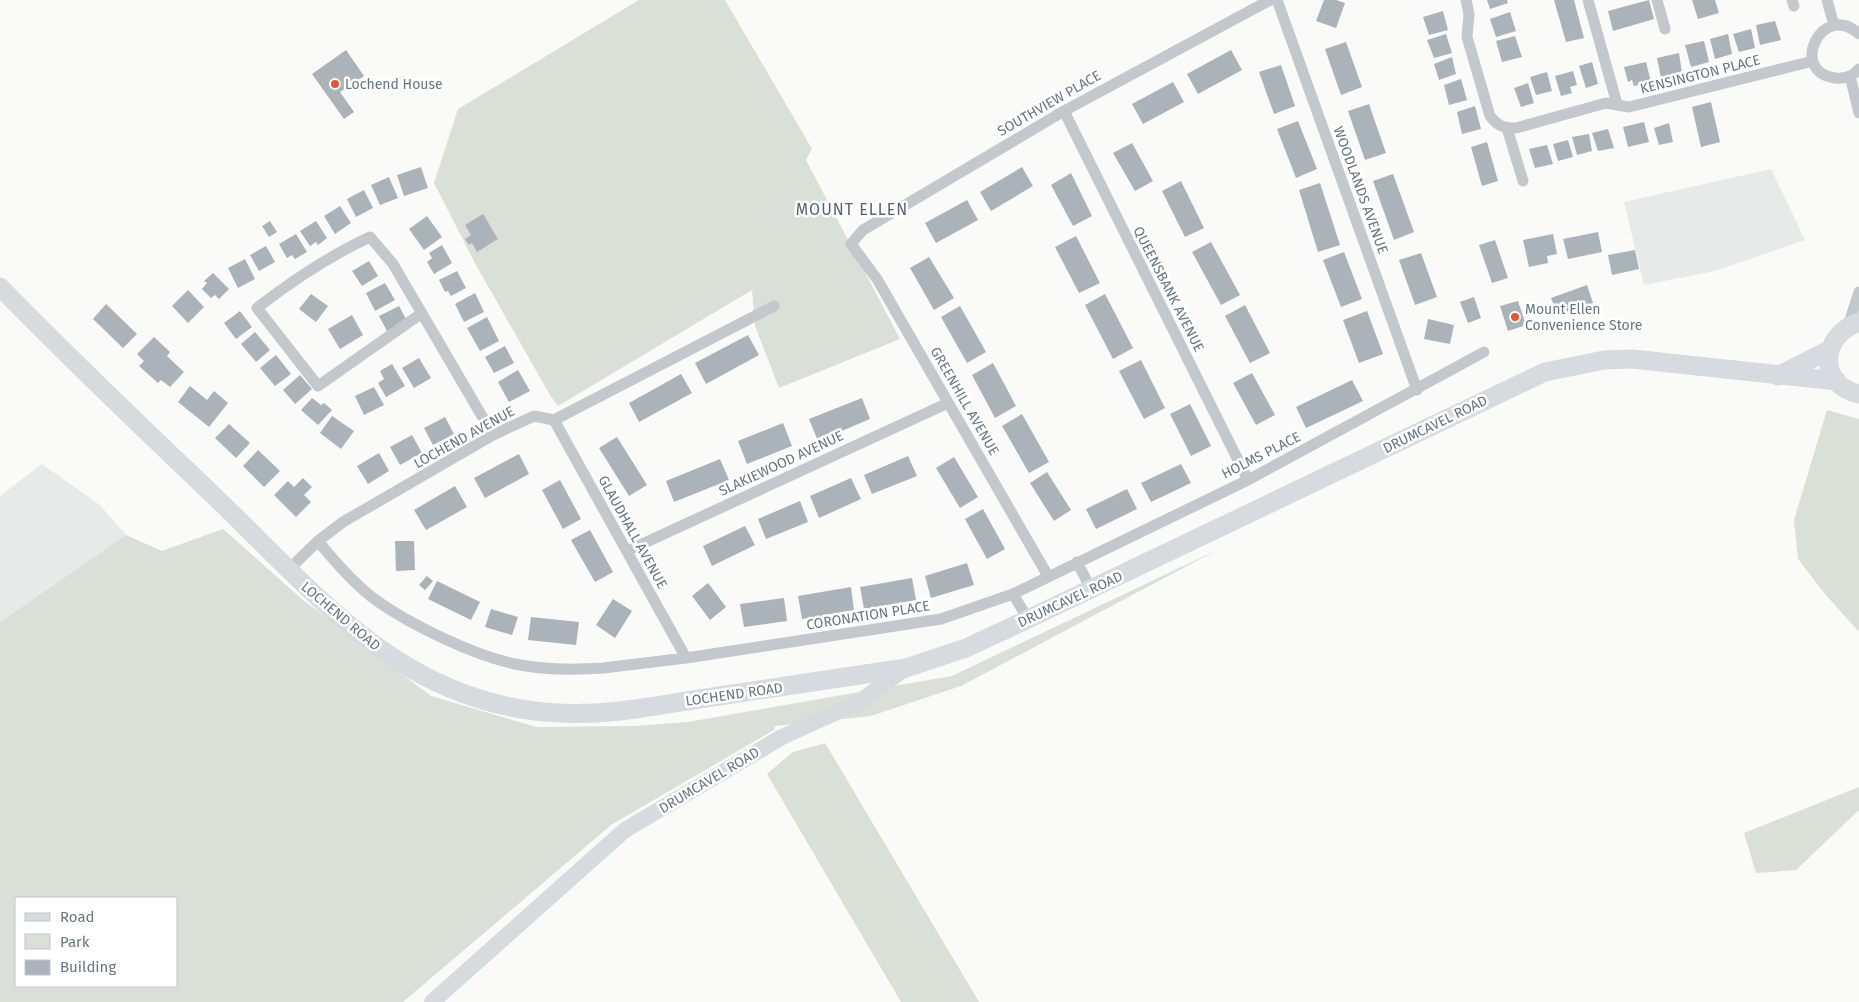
<svg xmlns="http://www.w3.org/2000/svg" width="1859" height="1002" font-family="'Fira Sans',sans-serif">
<style>
.built{fill:#e8e9e9}
.green{fill:#dadfd7;fill-rule:evenodd}
.building{fill:#aab3b9}
.lines{fill:none;stroke-linecap:round;stroke-linejoin:round}
.street{stroke:#c3c8cc;stroke-width:11}
.secondary{stroke:#d6dbdf;stroke-width:16}
.primary{stroke:#d6dbdf;stroke-width:19}
.poi-dot{fill:#e4572e;stroke:#fff;stroke-width:2}
.labels{text-anchor:middle;stroke-width:5;stroke-linejoin:round;paint-order:stroke}
.street-label{font-size:14px;fill:#657683;stroke:#fff}
.poi-label{font-size:14px;fill:#657683;stroke:#fff;text-anchor:start}
.quarter-label{font-size:16px;letter-spacing:1px;fill:#57646e;stroke:#fff}
</style>
<rect width="100%" height="100%" fill="#fafaf8"/>
<path class="built" d="M1771,169l34,71 -90,31 -71,14 -20,-83z
M42,464l58,41 26,30 -126,87v-126z"/>
<path class="green" d="M639,0h86l87,149 -6,11 94,179 -121,49 -24,-62 -3,-36 -194,116 -8,-11 -74,-130 -42,-82 24,-74z
M1827,410l32,9v213l-34,-38 -27,-35 -4,-39z
M223,529l80,71 128,96 105,31 99,-1 53,-4 264,-46 267,-127 -258,137 -90,30 -96,10 -1,4 -163,95 -208,177h-403v-380l126,-87 36,16zM16,898h160v88h-160z
M825,743l154,259h-78l-134,-228 26,-22z
M1859,787v23l-63,60 -40,3 -12,-40z"/>
<path class="building" d="M1324,0h12l9,3 -9,25 -20,-7z
M1487,0h20l1,3 -18,6z
M1554,0h20l10,38 -18,4z
M1649,0l5,19 -41,12 -5,-20z
M1692,0h23l4,13 -21,6z
M1443,11l5,19 -19,5 -6,-18z
M1510,12l6,19 -20,6 -6,-18z
M1775,21l6,19 -21,5 -4,-20z
M1751,29l4,19 -16,4 -6,-18z
M1446,34l6,19 -18,5 -7,-18z
M1728,34l4,20 -17,5 -5,-20z
M1515,36l7,21 -20,5 -6,-21z
M1704,41l5,21 -18,5 -6,-22z
M1346,42l16,45 -21,8 -16,-46z
M346,50l18,26 -24,16 14,20 -10,7 -32,-45z
M1231,50l11,20 -44,24 -11,-20z
M1679,53l3,20 -21,5 -4,-20z
M1452,57l4,17 -17,6 -5,-16z
M1592,62l6,22 -12,4 -7,-22z
M1646,62l5,20 -17,4 -2,-6 -4,2 -4,-15z
M1281,65l14,41 -21,8 -15,-42z
M1573,71l4,14 -7,2 2,6 -11,3 -6,-20z
M1547,72l5,19 -16,4 -6,-18z
M1461,79l6,21 -18,5 -5,-20z
M1173,82l11,20 -41,22 -11,-20z
M1528,83l6,20 -13,4 -7,-19z
M1711,102l9,40 -19,5 -9,-40z
M1369,104l17,49 -21,7 -17,-49z
M1475,106l6,23 -19,5 -5,-22z
M1298,121l19,48 -21,9 -19,-49z
M1644,122l5,20 -21,5 -5,-20z
M1669,123l4,19 -14,3 -5,-17z
M1608,129l6,19 -16,3 -6,-18z
M1589,134l3,17 -15,4 -5,-18z
M1568,140l5,17 -15,4 -5,-17z
M1487,142l11,39 -16,5 -11,-39z
M1132,143l21,38 -18,10 -22,-38z
M1547,145l6,19 -18,4 -6,-19z
M421,167l7,21 -24,8 -7,-21z
M1022,167l11,19 -42,25 -11,-19z
M1071,173l21,43 -19,10 -22,-41z
M1393,174l21,58 -20,8 -21,-59z
M389,177l9,21 -18,7 -9,-20z
M1181,181l23,47 -19,9 -23,-46z
M1320,183l20,62 -22,7 -19,-62z
M364,190l9,18 -17,9 -9,-18z
M967,200l11,20 -42,23 -11,-20z
M340,206l11,17 -16,11 -11,-18z
M483,214l15,25 -21,13 -5,-9 -3,2 -4,-6 6,-4 -6,-10z
M427,216l15,21 -18,13 -15,-21z
M270,221l7,11 -8,5 -7,-11z
M316,221l11,17 -9,7 -2,-3 -6,4 -10,-15z
M1598,232l4,20 -34,7 -5,-20z
M296,234l11,18 -12,7 -3,-4 -5,3 -8,-14z
M1553,234l4,20 -10,2 1,7 -19,4 -6,-27z
M1076,236l24,47 -21,10 -24,-46z
M1495,240l13,38 -16,5 -13,-38z
M1211,242l29,53 -19,10 -29,-53z
M442,245l10,18 -18,11 -7,-12 5,-4 -3,-5z
M266,246l9,16 -16,9 -9,-16z
M1635,250l4,19 -27,6 -4,-20z
M1344,252l18,47 -21,8 -18,-47z
M1421,253l16,44 -22,8 -16,-45z
M929,257l25,41 -20,12 -24,-42z
M245,259l10,20 -17,9 -10,-20z
M369,261l9,15 -16,10 -10,-15z
M457,271l9,17 -15,8 -3,-5 -3,1 -6,-12z
M213,273l16,16 -10,10 -4,-4 -4,3 -9,-9 5,-6 -3,-2z
M385,283l10,17 -20,11 -9,-18z
M1587,285l6,18 -35,12 -7,-17z
M188,290l16,17 -16,16 -16,-17z
M475,293l9,19 -20,10 -9,-18z
M311,294l17,12 -12,16 -17,-13z
M1105,294l28,54 -20,11 -28,-54z
M1474,297l7,21 -13,5 -8,-21z
M1518,301l8,24 -18,6 -8,-25z
M106,304l31,30 -14,14 -30,-29z
M1245,305l25,48 -20,10 -25,-47z
M399,306l8,15 -20,10 -8,-15z
M960,306l26,46 -19,11 -26,-46z
M240,311l12,16 -16,12 -12,-16z
M1367,311l16,43 -24,9 -16,-43z
M352,315l11,20 -23,14 -12,-20z
M487,317l12,24 -19,10 -13,-23z
M1428,319l26,6 -4,19 -26,-5z
M255,332l15,18 -14,12 -15,-18z
M748,335l11,20 -53,29 -11,-21z
M154,337l16,15 -3,4 17,16 -14,15 -9,-7 -3,3 -19,-17 5,-5 -7,-7z
M505,346l9,17 -20,10 -9,-16z
M276,355l15,19 -16,12 -15,-18z
M419,358l12,20 -17,10 -12,-20z
M1141,360l24,48 -21,11 -25,-48z
M993,363l23,43 -21,12 -23,-43z
M392,364l13,22 -19,11 -8,-14 6,-4 -4,-8z
M518,370l12,21 -21,11 -11,-20z
M1252,373l23,42 -19,10 -23,-42z
M681,374l11,19 -53,29 -10,-19z
M300,375l12,14 -17,15 -12,-14z
M1352,380l11,21 -57,27 -10,-21z
M190,386l17,14 7,-9 14,12 -19,24 -31,-25z
M374,387l10,18 -20,10 -9,-19z
M312,398l9,7 3,-2 8,7 -14,15 -17,-15z
M862,398l8,21 -52,22 -9,-22z
M1190,404l21,42 -20,10 -21,-42z
M1022,414l27,48 -20,11 -27,-47z
M332,416l22,15 -13,18 -21,-16z
M445,417l9,17 -21,11 -9,-17z
M783,423l9,23 -45,18 -9,-23z
M229,424l21,19 -14,15 -21,-20z
M412,435l10,18 -22,12 -10,-18z
M617,437l30,48 -18,11 -30,-48z
M258,450l22,21 -16,16 -21,-21z
M379,453l10,18 -21,13 -11,-18z
M519,454l10,20 -44,24 -11,-20z
M908,456l9,20 -45,18 -8,-19z
M954,457l24,40 -18,11 -24,-40z
M720,459l9,21 -55,22 -8,-21z
M1181,464l10,19 -40,19 -10,-19z
M1047,472l24,38 -17,11 -24,-38z
M303,478l9,9 -8,8 7,7 -15,15 -22,-22 14,-14 6,6z
M851,478l10,21 -42,19 -9,-22z
M560,480l21,39 -18,10 -21,-39z
M455,486l12,21 -41,23 -12,-20z
M1127,489l10,20 -41,20 -10,-20z
M800,501l8,21 -42,17 -8,-20z
M983,509l22,40 -18,10 -22,-40z
M745,526l10,19 -43,21 -9,-20z
M590,530l23,42 -18,10 -24,-42z
M395,541h19l1,29 -19,1z
M967,563l7,22 -43,13 -6,-22z
M427,576l6,5 -8,9 -6,-5z
M912,578l4,22 -52,9 -4,-22z
M437,581l43,21 -9,18 -43,-21z
M708,583l18,24 -16,13 -18,-24z
M851,587l3,23 -52,9 -4,-23z
M784,598l3,23 -43,6 -4,-23z
M613,599l19,12 -17,27 -19,-13z
M491,609l27,8 -6,18 -27,-8z
M531,617l48,5 -3,23 -48,-5z"/>
<g class="lines">
<path class="street" d="M1277,0l140,390
M1466,0l3,14 -2,23 23,79c8,10 13,12 26,12l90,-25 23,4 184,-46
M1588,0l29,104
M1657,0l8,29
M1792,0l2,6
M1827,0l7,25
M1859,34c-37,-34 -71,38 -24,44 9,1 18,-2 24,-9
M1850,76l9,37
M1064,111l184,369
M1507,128l16,53
M422,313l-104,73 -61,-78c36,-28 72,-52 113,-71l23,27 100,171
M1848,326l11,-34
M554,420l132,238
M318,541c17,21 37,44 59,60 36,25 96,54 138,63 29,6 59,6 88,4l83,-10 255,-39 72,-25 235,-114 236,-128
M627,551l321,-148
M1077,562l14,27
M288,570l30,-29 25,-19 150,-87 41,-19 20,4 220,-114
M1048,576l-171,-297 -26,-35 12,-14 201,-119 206,-111
M1013,594l15,25"/>
<path class="secondary" d="M432,1002l193,-172 157,-93 77,-35 47,-34"/>
<path class="primary" d="M0,287c70,72 143,141 215,210 105,100 188,209 345,216 47,3 93,-7 139,-14 69,-10 138,-21 207,-31l60,-20 62,-29 517,-247 59,-12 28,-1 205,22
M1859,322c-39,13 -42,63 0,72
M1778,376l51,-26"/>
</g>
<g class="poi-dot">
<circle cx="335" cy="84" r="5"/>
<circle cx="1515" cy="317" r="5"/>
</g>
<g class="labels">
<g class="street-label">
<text transform="translate(1700 74) rotate(-14)" y="5">KENSINGTON PLACE</text>
<text transform="translate(1049 103) rotate(-30)" y="5">SOUTHVIEW PLACE</text>
<text transform="translate(1361 190) rotate(70)" y="5">WOODLANDS AVENUE</text>
<text transform="translate(1169 289) rotate(63)" y="5">QUEENSBANK AVENUE</text>
<text transform="translate(965 401) rotate(60)" y="5">GREENHILL AVENUE</text>
<text transform="translate(1435 424) rotate(-26)" y="5">DRUMCAVEL ROAD</text>
<text transform="translate(464 437) rotate(-29)" y="5">LOCHEND AVENUE</text>
<text transform="translate(1261 455) rotate(-27)" y="5">HOLMS PLACE</text>
<text transform="translate(781 463) rotate(-25)" y="5">SLAKIEWOOD AVENUE</text>
<text transform="translate(633 532) rotate(61)" y="5">GLAUDHALL AVENUE</text>
<text transform="translate(1070 599) rotate(-25)" y="5">DRUMCAVEL ROAD</text>
<text transform="translate(868 615) rotate(-9)" y="5">CORONATION PLACE</text>
<text transform="translate(341 616) rotate(40)" y="5">LOCHEND ROAD</text>
<text transform="translate(734 694) rotate(-8)" y="5">LOCHEND ROAD</text>
<text transform="translate(709 780) rotate(-31)" y="5">DRUMCAVEL ROAD</text>
</g>
<g class="poi-label">
<text x="345" y="89">Lochend House</text>
<text x="1525" y="314">Mount Ellen<tspan x="1525" dy="16">Convenience Store</tspan></text>
</g>
<g class="quarter-label">
<text x="852" y="215">MOUNT ELLEN</text>
</g>
</g>
<rect x="15" y="897" width="162" height="90" fill="#ffffff" stroke="#c1c8cd"/>
<rect x="25" y="913" width="25" height="8" fill="#d6dbdf" stroke="#c1c8cd"/>
<text x="60" y="922" font-size="15" fill="#657683">Road</text>
<rect x="25" y="934" width="25" height="15" fill="#dadfd7" stroke="#c1c8cd"/>
<text x="60" y="947" font-size="15" fill="#657683">Park</text>
<rect x="25" y="960" width="25" height="15" fill="#aab3b9" stroke="#c1c8cd"/>
<text x="60" y="972" font-size="15" fill="#657683">Building</text>
</svg>
